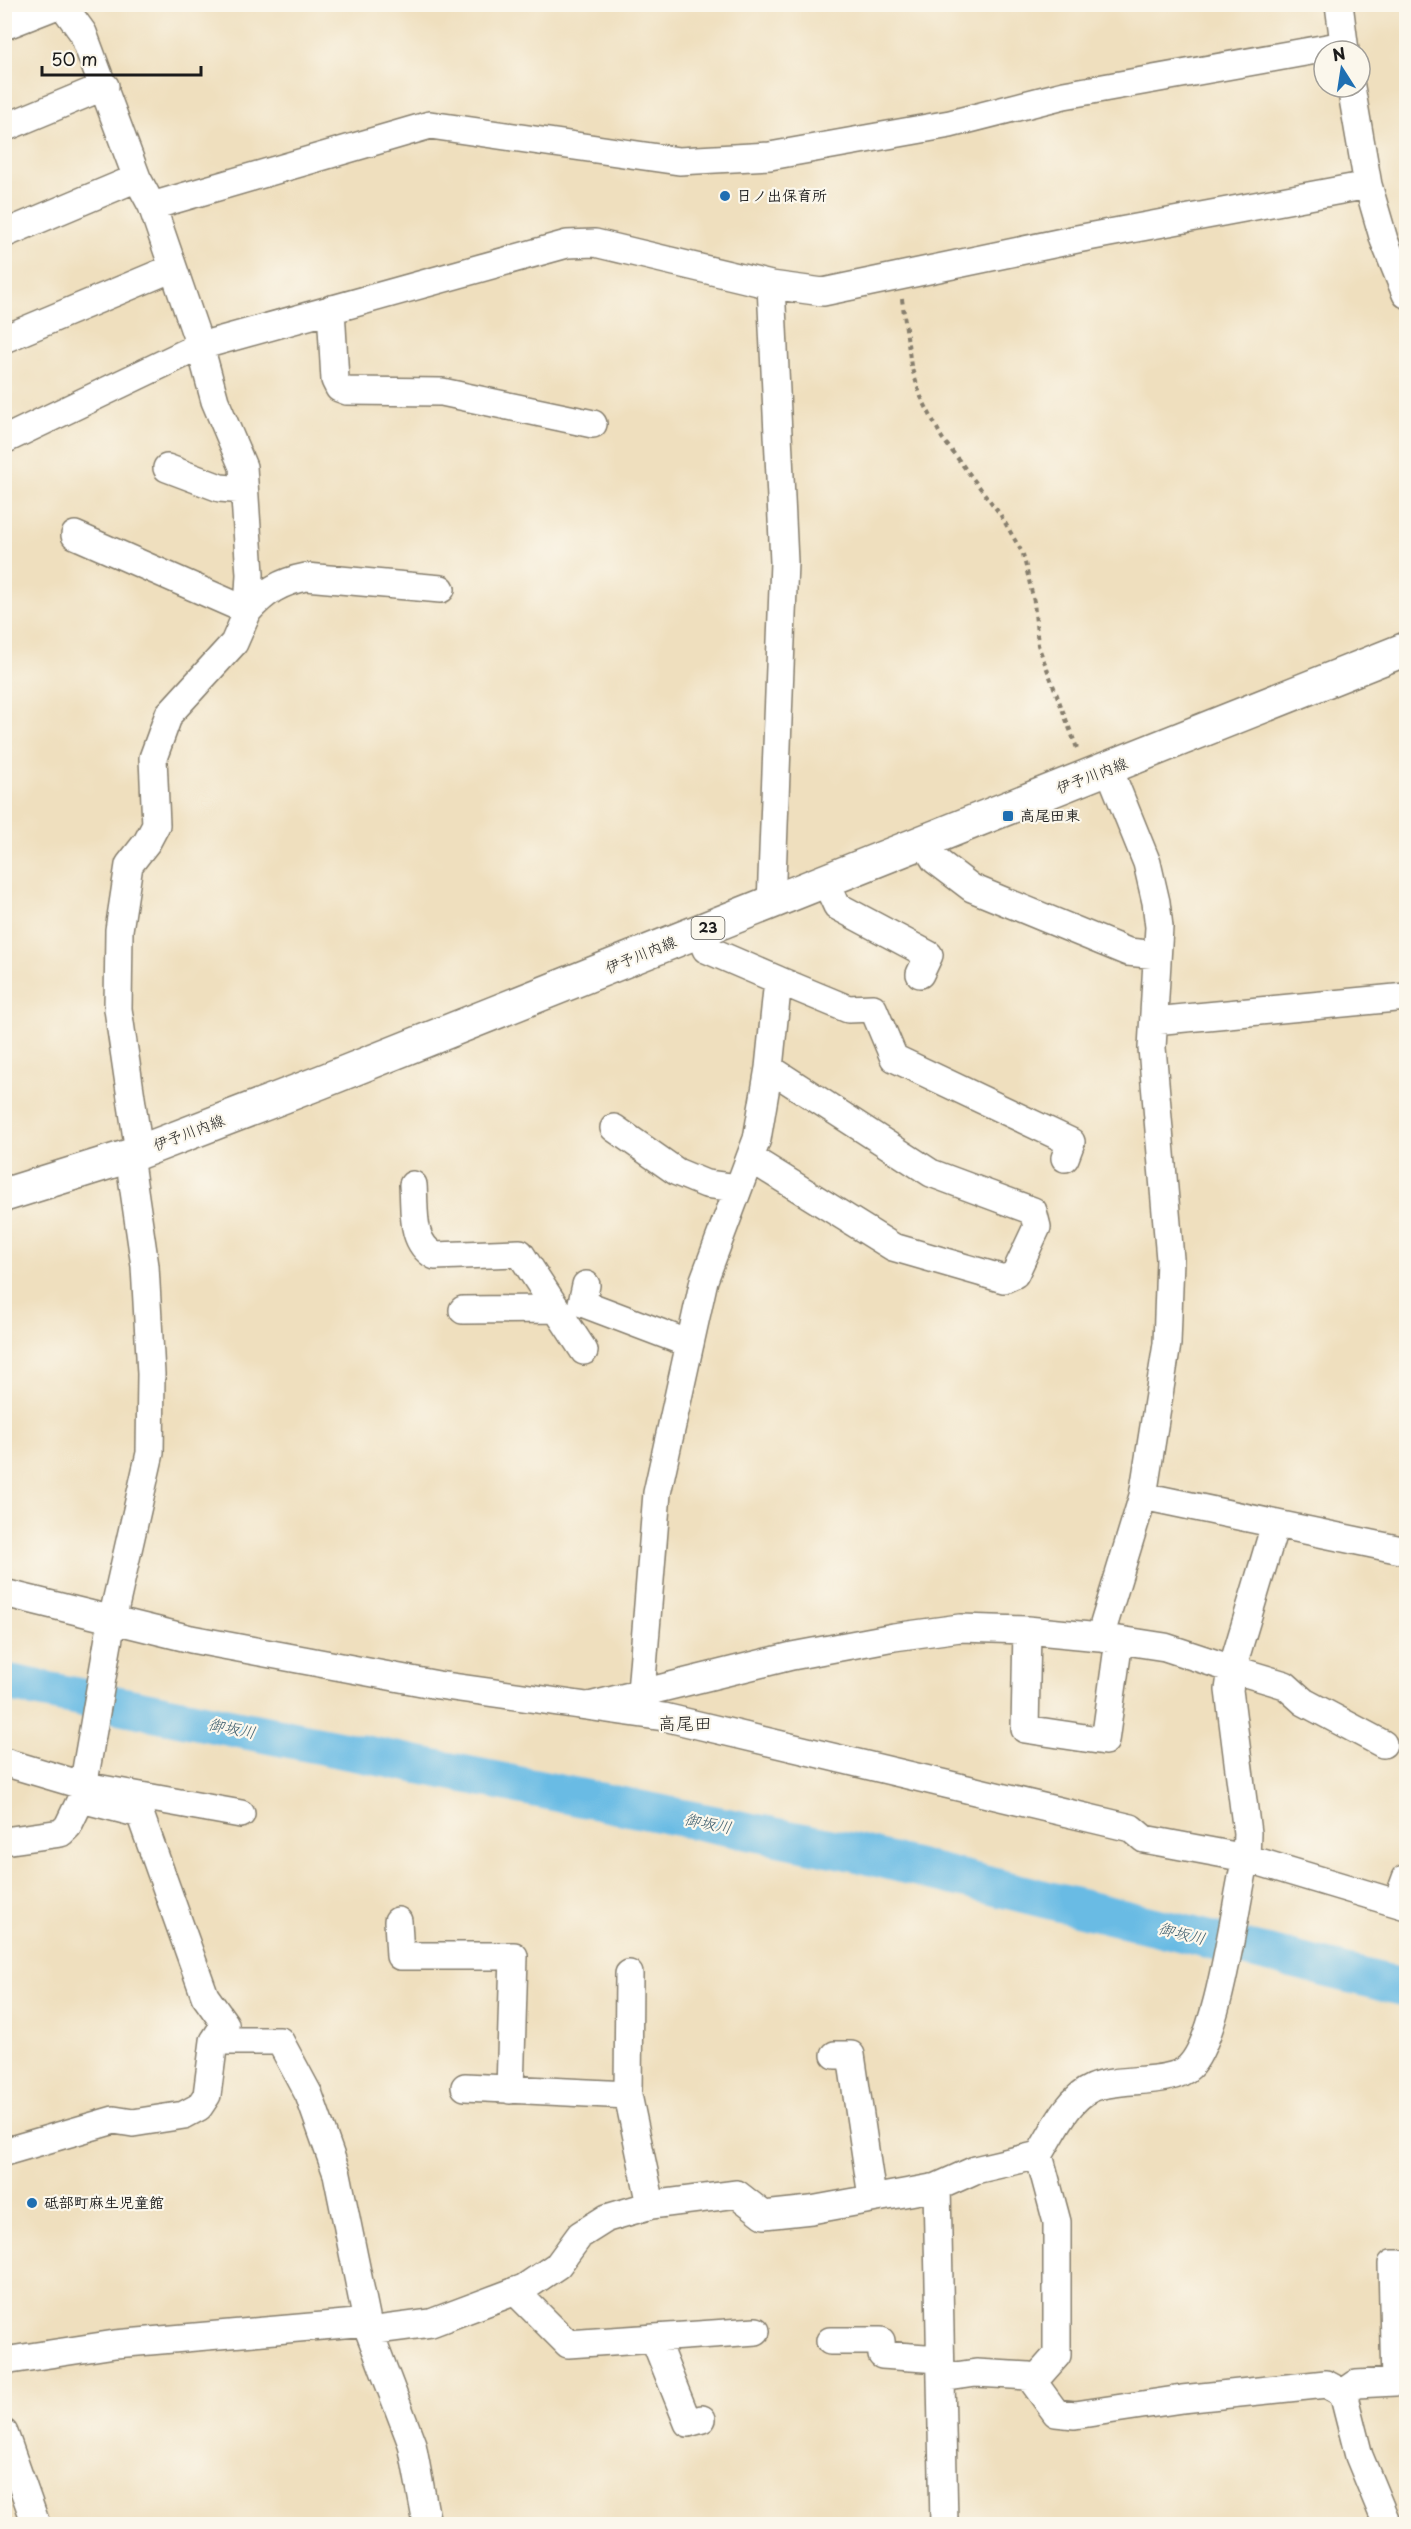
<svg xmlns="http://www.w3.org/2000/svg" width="1411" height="2529" font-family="'Playpen Sans','Klee One',sans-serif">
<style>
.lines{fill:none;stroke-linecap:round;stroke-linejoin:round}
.river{stroke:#69bbe4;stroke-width:38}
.minor-casing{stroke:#867e6d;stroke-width:30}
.major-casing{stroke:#867e6d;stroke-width:36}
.path{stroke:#867e6d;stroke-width:4;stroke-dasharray:4.5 4.5;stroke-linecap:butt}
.minor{stroke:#fff;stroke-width:27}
.major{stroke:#fff;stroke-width:33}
.poi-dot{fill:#1f6fb2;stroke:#fbf7ec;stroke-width:2}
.labels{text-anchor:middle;stroke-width:4.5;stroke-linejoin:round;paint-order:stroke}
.shield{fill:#fbf7ec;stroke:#5f5e5a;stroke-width:1.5}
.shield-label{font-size:14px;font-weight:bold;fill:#1c1c1c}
.poi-label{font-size:15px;font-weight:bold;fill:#1c1c1c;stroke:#fbf7ec;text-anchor:start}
.street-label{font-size:15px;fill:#1c1c1c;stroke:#fbf7ec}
.water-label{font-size:16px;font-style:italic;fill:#3b5c6c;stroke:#fbf7ec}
.quarter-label{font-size:18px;fill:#1c1c1c;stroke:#fbf7ec}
</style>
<rect width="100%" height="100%" fill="#fbf7ec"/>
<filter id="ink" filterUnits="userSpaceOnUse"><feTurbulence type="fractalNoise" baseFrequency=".0167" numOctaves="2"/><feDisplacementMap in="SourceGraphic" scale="12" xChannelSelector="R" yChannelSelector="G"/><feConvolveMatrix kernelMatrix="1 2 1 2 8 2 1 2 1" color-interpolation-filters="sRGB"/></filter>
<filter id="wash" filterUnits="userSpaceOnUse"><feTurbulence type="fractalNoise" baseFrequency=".008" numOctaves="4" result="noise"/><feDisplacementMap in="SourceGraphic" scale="24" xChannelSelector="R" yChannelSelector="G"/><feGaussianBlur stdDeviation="1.35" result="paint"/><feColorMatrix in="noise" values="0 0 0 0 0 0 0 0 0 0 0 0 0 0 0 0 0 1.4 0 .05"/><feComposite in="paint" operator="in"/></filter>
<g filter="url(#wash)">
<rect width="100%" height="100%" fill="#efdfbe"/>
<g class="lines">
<path class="river" d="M4,1682l849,170 553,136"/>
</g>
</g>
<g filter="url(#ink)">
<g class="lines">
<g class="minor-casing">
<path id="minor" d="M62,4l21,29 54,145 15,28 48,140 15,55 28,66 7,107 -2,37 -14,32 -65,71 -16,44 3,67 -9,17 -18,23 -10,65 -1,79 21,143
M1339,4l6,47
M4,26l56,-22
M4,128l101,-42
M1368,185l16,55 22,54
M152,206l278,-81 249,36 91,-5 180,-32 114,-29 280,-50
M4,234l133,-56
M771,285l13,277 -13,342
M331,309l4,71 4,8 8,3 95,1 151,32
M4,339l169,-71
M4,440l196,-94 367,-102 28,-1 176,42 52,7 254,-53 291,-54 -17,-98
M167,468l53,20 24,2
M75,535l173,76c17,-19 32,-29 58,-34l135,12
M924,843l11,17 37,28 156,64 29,3
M826,882l11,24 92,49 -9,19
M778,980l70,29 25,-1 21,50 177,84 -6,16
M1154,1021l252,-24
M614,1128l63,44 29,12 32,4
M129,1156l16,110 6,108 -1,79 -38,167 -31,179 59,15 65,182 20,28 -11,17h66l29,54 28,79 32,157 43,113 15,80
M750,1158l143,89 111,32 11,-5 22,-47 -4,-16 -102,-38 -162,-105
M413,1185c2,26 -3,57 22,71l85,-3 64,98
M586,1285l-4,18 108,41
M463,1310l93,-1
M1143,1496l263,55
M1275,1525l-43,144 53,16 19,17 79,42
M4,1593l187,46 247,46 226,32 467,111 13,11 102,19 160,48
M1027,1630l-2,99 80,12 14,-101
M1100,1637l43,-141 24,-152 3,-85 -18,-211 7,-121 -3,-25 -9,-39 -38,-94
M641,1692l16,-199 47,-213 53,-141 12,-71 9,-88 -72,-31 -7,-17
M4,1762l81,24 156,28
M4,1841l57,-8 7,-7 13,-27
M1397,1903l9,-25
M398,1921l2,35h114l-4,134
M629,1974l-1,121 23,110
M835,2055h16l21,142
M465,2087l163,8
M4,2152l110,-32 19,3 51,-8 15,-8 8,-12 7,-54
M937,2187l7,337
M515,2291l53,53 188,-13
M369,2331l62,-8 93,-35 34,-23 22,-30 27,-17 44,-13 86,-11 27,21 47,-5 126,-23 38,-17 64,-15c14,-22 28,-56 53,-67 26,-11 79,-3 97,-21 30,-29 46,-163 57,-209l1,-25 -18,-143 3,-21 -67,-22 -65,-10 -73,-7 -67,-2 -66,9 -102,19 -203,50
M654,2338l34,85 14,-4
M830,2341h51l1,14 58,4
M4,2361l111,-17 253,-22
M941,2378l35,-5 53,3 27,37 19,2 107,-16 144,-15 17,9 16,63 28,68
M1034,2381l23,-26v-133l-18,-67
M1343,2393l13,-9 39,-2 -3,-118h14
M4,2433l32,91"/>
</g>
<g class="major-casing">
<path id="major" d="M4,1195l125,-39 192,-74 1085,-433"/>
</g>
<path class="path" d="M902,299l9,67 10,31 21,41 58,76 23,40 11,48 4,43 40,106"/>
<use href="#minor" class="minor"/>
<use href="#major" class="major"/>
</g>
</g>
<g class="poi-dot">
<circle cx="725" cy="196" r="6"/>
<rect x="1002" y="810" width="12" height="12" rx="3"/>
<circle cx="32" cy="2203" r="6"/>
</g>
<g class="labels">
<rect class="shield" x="691.5" y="917" width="33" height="22" rx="4.5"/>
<g class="shield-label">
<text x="708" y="933">23</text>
</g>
<g class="poi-label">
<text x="737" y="201">日ノ出保育所</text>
<text x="1020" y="821">高尾田東</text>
<text x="44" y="2208">砥部町麻生児童館</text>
</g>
<g class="street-label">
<text transform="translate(1092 776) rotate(-21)" y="5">伊予川内線</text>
<text transform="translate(641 955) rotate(-22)" y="5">伊予川内線</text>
<text transform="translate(189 1133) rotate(-21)" y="5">伊予川内線</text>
</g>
<g class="water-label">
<text transform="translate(232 1728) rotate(11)" y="6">御坂川</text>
<text transform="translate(708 1823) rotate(11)" y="6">御坂川</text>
<text transform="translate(1182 1933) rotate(14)" y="6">御坂川</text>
</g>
<g class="quarter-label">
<text x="685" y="1730">高尾田</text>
</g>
</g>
<rect width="1411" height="2529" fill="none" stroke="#fbf7ec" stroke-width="24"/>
<g transform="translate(1342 69) rotate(348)"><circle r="28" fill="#fbf7ec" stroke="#a29f99" stroke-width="1.5"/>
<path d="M0-4.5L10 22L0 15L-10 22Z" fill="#1f6fb2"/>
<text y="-9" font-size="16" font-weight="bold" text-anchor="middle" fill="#1c1c1c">N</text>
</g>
<path d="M42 66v9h159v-9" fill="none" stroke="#1c1c1c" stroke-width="3"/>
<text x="51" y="66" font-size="18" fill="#1c1c1c" stroke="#fbf7ec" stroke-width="4.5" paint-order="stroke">50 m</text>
</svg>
